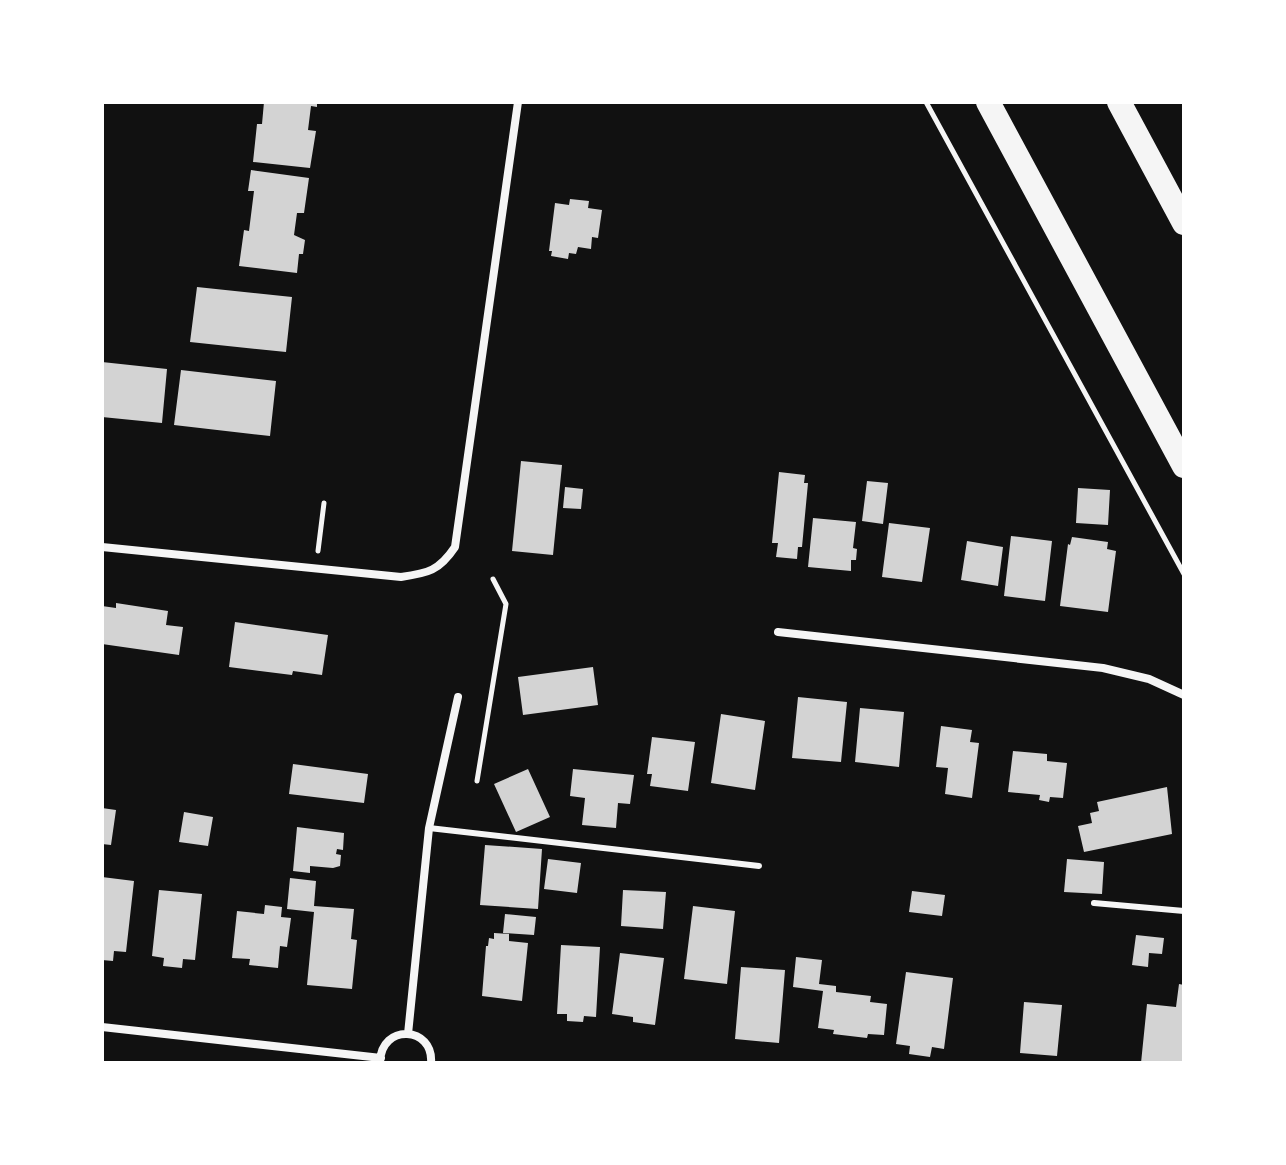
<svg xmlns="http://www.w3.org/2000/svg" width="1286" height="1165" font-family="Poppins,sans-serif">
<style>
.building{fill:#d3d3d3}
.lines{fill:none;stroke-linecap:round;stroke-linejoin:round}
.path{stroke:#f5f5f5;stroke-width:5}
.service{stroke:#f5f5f5;stroke-width:6}
.minor{stroke:#f5f5f5;stroke-width:8}
.motorway{stroke:#f5f5f5;stroke-width:24}
</style>
<rect width="100%" height="100%" fill="#111"/>
<path class="building" d="M264,102h53v5l-6,-1 -3,24 8,1 -6,37 -57,-6 4,-38h5z
M251,170l58,8 -5,35h-7l-3,22 11,5 -2,14h-4l-2,19 -58,-7 5,-36 5,1 5,-40h-6z
M570,199l19,2 -1,7 14,2 -4,28 -6,-1 -1,12 -13,-2 -2,7 -7,-1 -1,6 -17,-3 1,-5h-3l6,-48 14,2z
M197,287l95,10 -6,55 -96,-10z
M102,362l65,7 -5,54 -60,-6z
M181,370l95,11 -6,55 -96,-11z
M521,461l41,4 -9,90 -41,-4z
M779,472l26,3 -1,8h4l-6,64h-4l-1,12 -21,-2 2,-14h-6z
M867,481l21,2 -5,41 -21,-3z
M565,487l18,2 -2,20 -18,-1z
M1078,488l32,2 -2,35 -32,-2z
M813,518l43,4 -3,26 4,1 -1,11h-5v11l-43,-4z
M889,523l41,5 -8,54 -40,-5z
M1011,536l41,5 -7,60 -41,-5z
M1072,537l36,5 -1,7 9,2 -8,61 -48,-6 8,-62 2,1z
M967,541l36,6 -5,39 -37,-6z
M116,603l52,8 -2,14 17,2 -4,28 -77,-11v-38l14,2z
M235,622l93,13 -6,40 -29,-4 -1,4 -63,-8z
M593,667l5,38 -75,10 -5,-38z
M798,697l49,5 -6,60 -49,-4z
M860,708l44,4 -5,55 -44,-5z
M721,714l44,7 -10,69 -44,-7z
M941,726l31,4 -2,12 9,1 -7,55 -27,-4 3,-26 -12,-1z
M652,737l43,5 -7,49 -38,-5 2,-12h-5z
M1013,751l34,3v7l20,2 -4,35 -13,-1 -1,5 -10,-2 1,-5 -32,-3z
M293,764l75,10 -4,29 -75,-9z
M528,769l22,48 -34,15 -22,-48z
M573,769l61,6 -4,29 -12,-1 -2,25 -34,-3 3,-27 -15,-2z
M1167,787l5,47 -88,18 -6,-26 14,-3 -2,-10 9,-2 -2,-9z
M102,808l14,2 -5,35 -9,-1z
M184,812l29,5 -5,29 -29,-4z
M297,827l47,6 -1,17 -6,-1 -1,5 5,1 -1,11 -7,2 -23,-2v7l-17,-2z
M485,845l57,4 -4,60 -58,-4z
M548,859l33,4 -4,30 -33,-4z
M1067,859l37,3 -2,32 -38,-2z
M102,877l32,4 -8,71 -12,-1 -1,10 -11,-1z
M290,878l26,3 -2,25 40,3 -3,30 6,1 -5,49 -45,-4 7,-73 -27,-3z
M159,890l43,4 -7,66 -12,-1 -1,9 -19,-2 1,-8 -12,-2z
M623,890l43,2 -3,37 -42,-3z
M912,891l33,4 -3,21 -33,-4z
M265,905l17,2 -1,10 10,1 -4,29 -7,-1 -2,22 -29,-3 1,-6 -18,-1 5,-47 27,3z
M693,906l42,5 -8,73 -43,-5z
M505,914l31,3 -2,18 -31,-2z
M494,933l15,1v7l19,2 -6,58 -40,-5 4,-50h2l1,-8 5,1z
M1136,935l28,3 -2,16 -13,-1 -1,14 -16,-2z
M561,945l39,2 -4,70 -12,-1 -1,6 -16,-1v-7h-10z
M620,953l44,5 -9,67 -22,-3v-5l-21,-3z
M796,957l26,3 -3,24 17,2v6l35,4 -1,6 17,2 -3,31 -16,-1 -1,4 -34,-4 1,-4 -16,-2 5,-37 -30,-4z
M741,967l44,3 -6,73 -44,-4z
M906,972l47,6 -9,71 -12,-2 -2,10 -21,-3 1,-8 -14,-2z
M1179,984l5,1v78h-43l6,-59 29,3z
M1024,1002l38,3 -5,51 -37,-3z"/>
<g class="lines">
<path class="path" d="M926,102l258,472
M318,551l6,-48
M477,781l29,-177 -13,-25"/>
<path class="service" d="M429,828l330,38
M1094,903l90,8"/>
<path class="minor" d="M102,547l299,30c27,-4 38,-6 54,-30l63,-445
M778,632l325,36 46,11 35,16
M102,1027l279,31
M408,1034l21,-206 29,-131
M380,1062c1,-39 54,-36 51,1"/>
<path class="motorway" d="M988,102l196,364
M1119,102l65,121"/>
</g>
<rect width="1286" height="1165" fill="none" stroke="#ffffff" stroke-width="208"/>
</svg>
